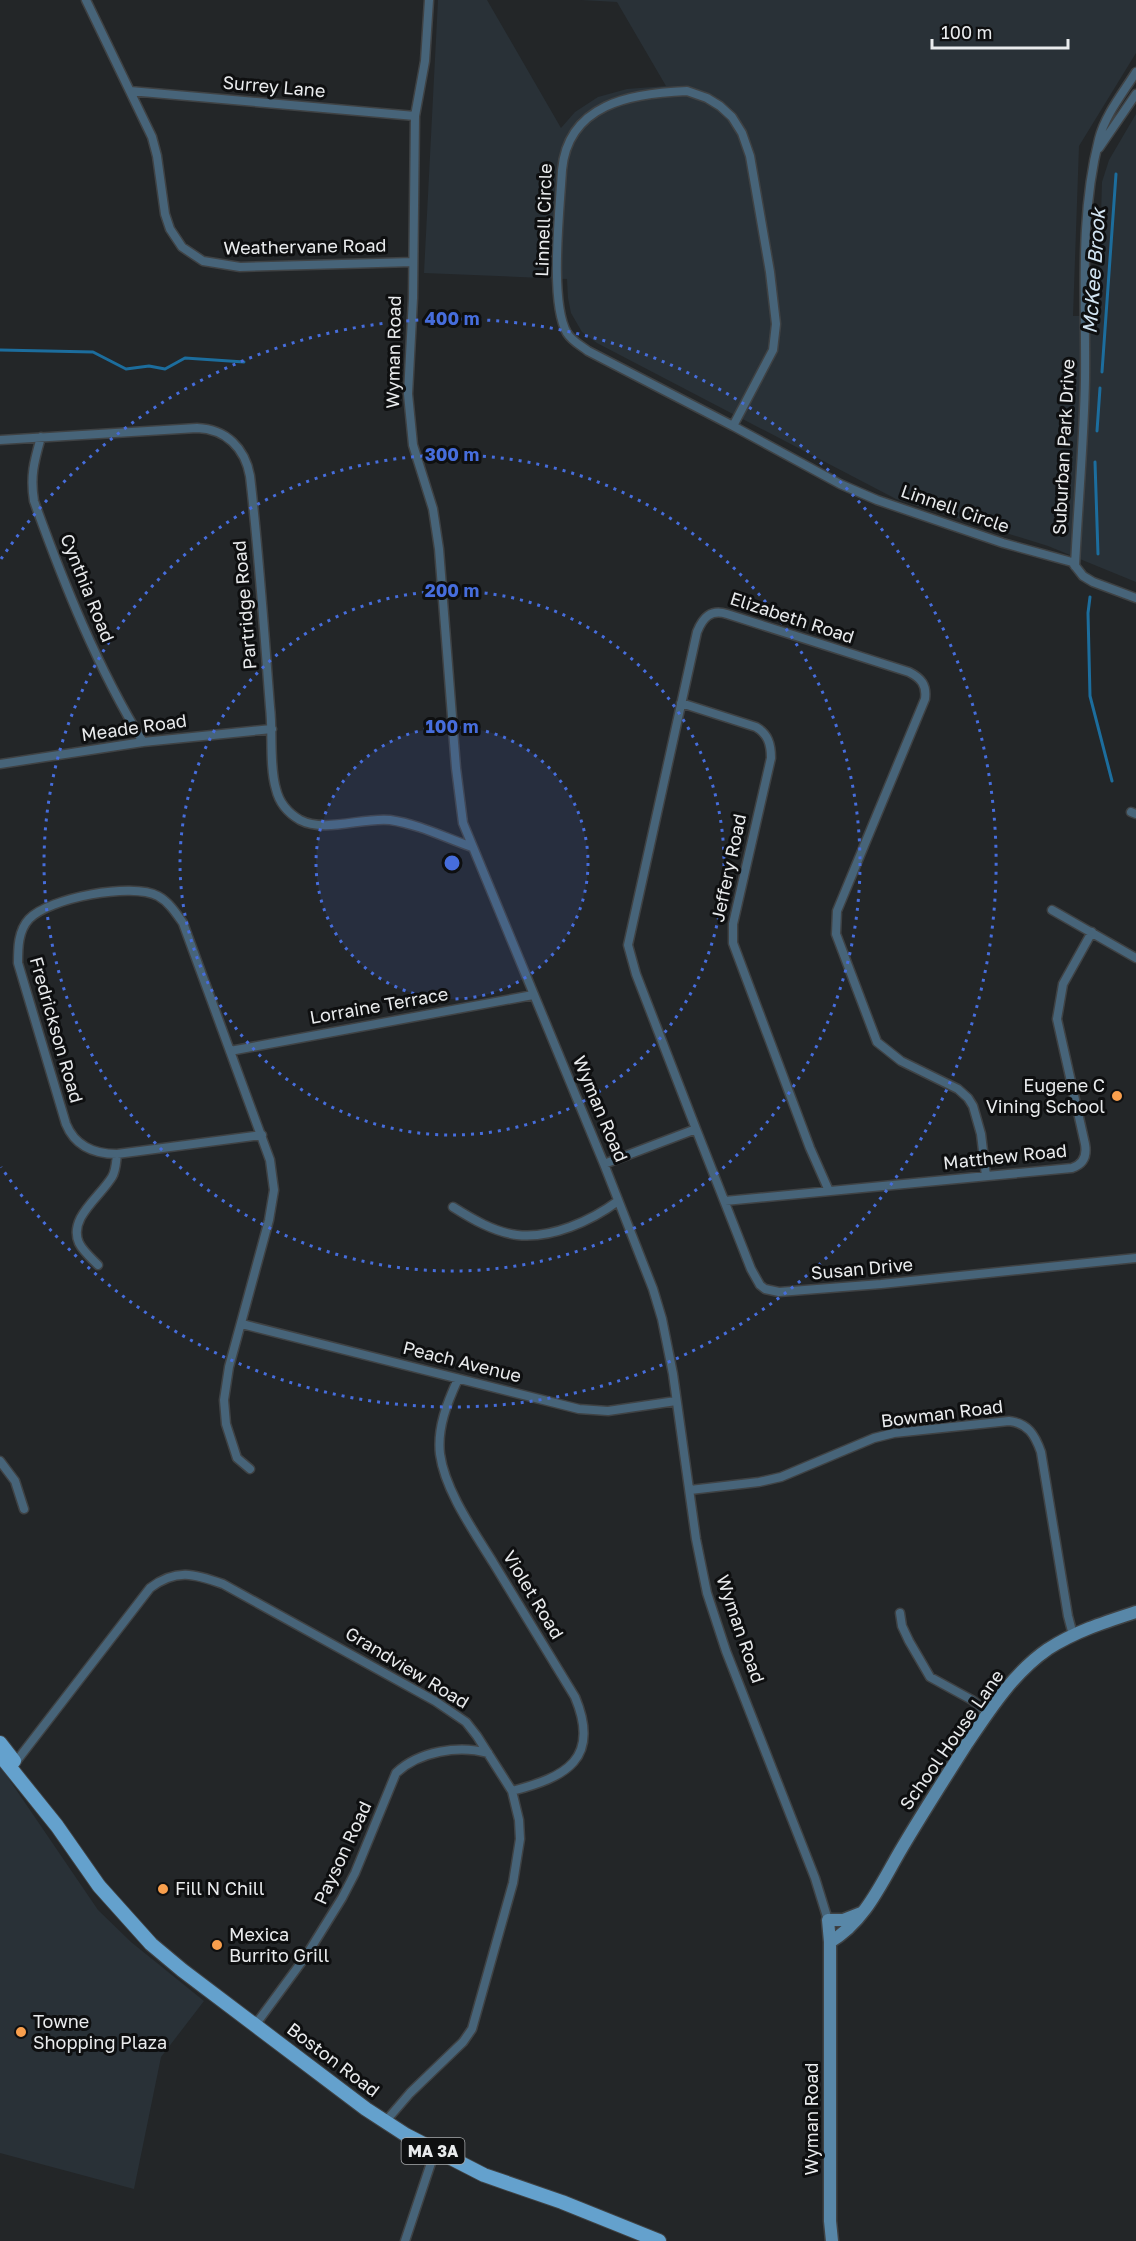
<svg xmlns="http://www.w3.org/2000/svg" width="1136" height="2241" font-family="'Golos Text',sans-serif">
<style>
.built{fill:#293137}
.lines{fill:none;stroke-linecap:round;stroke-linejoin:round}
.stream{stroke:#1c6d9d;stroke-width:3}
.street-casing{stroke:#3f4244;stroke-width:11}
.secondary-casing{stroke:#3f4244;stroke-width:15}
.primary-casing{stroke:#3f4244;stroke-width:16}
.street{stroke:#476479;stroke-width:8}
.secondary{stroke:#5887a8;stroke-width:12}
.primary{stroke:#64a1cd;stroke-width:14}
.ring{fill:none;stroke:#466ddc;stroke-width:3;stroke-dasharray:3 6}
.poi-dot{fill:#f99f4d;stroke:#0e0f10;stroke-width:2}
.labels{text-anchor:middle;stroke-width:6;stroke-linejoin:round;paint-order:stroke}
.shield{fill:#0e0f10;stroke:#a7a9ab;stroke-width:1.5}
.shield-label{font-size:16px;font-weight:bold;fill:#e9ebed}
.street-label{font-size:18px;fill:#e9ebed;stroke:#0e0f10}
.poi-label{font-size:18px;fill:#e9ebed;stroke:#0e0f10;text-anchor:start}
.water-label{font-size:20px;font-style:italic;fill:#d2e4f2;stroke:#0e0f10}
.centre{fill:#466ddc;stroke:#0e0f10;stroke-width:3}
.ring-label{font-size:18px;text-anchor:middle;font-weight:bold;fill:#466ddc;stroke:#0e0f10;stroke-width:6;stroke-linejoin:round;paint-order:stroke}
</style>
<rect width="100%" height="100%" fill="#232628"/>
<path class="built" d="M438,0h49l74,128 14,-16 23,-15 29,-8 39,-3 -49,-84 -36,-2h555v53l-57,93 -6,170h25l4,-134 7,-22 27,-46v468l-88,-36 -152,-47 -299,-156 -15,-11 -11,-19 -3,-15 -1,-19 -143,-6z
M0,1766l98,144 33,32 73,59 -43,56 -27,132 -134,-36z"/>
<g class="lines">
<path class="stream" d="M0,350l93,2 33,17 23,-3 16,3 20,-11 59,4
M1102,372l14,-198
M1097,431l3,-43
M1095,462l3,92
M1090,597l-2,16 2,83 22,85"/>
<g class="street-casing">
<path id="street" d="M86,0l66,137 5,19 8,58 5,15 12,18 21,14 37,6 173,-5
M429,0l-4,61 -10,55 -2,182 -5,96 5,51 20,64 6,40 17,219 7,55 141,341 49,125 9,30 11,55 23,165 11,54 19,58 89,227 13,42
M130,91l285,25
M687,91l20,7 13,8 12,11 10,16 8,23 20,116 6,52 -3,26 -40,76 -145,-75c-8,-6 -16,-10 -21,-18 -18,-31 -7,-125 -5,-163 6,-66 69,-77 125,-79z
M1099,148l37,-54
M733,426l107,58 37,16 126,43 69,19 11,14 10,6 43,16
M41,437c-7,25 -11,39 -7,64 30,83 63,166 109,241
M0,440l197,-12c29,1 48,20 53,48 9,77 14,154 20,231 3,25 -1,59 6,82 3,13 12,24 24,31 25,13 63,-3 90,0 28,4 56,18 82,27
M1075,566c3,-62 9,-125 10,-187 1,-79 -6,-162 14,-240 6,-24 24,-46 37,-67
M681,703l75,24c12,7 15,17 15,31l-38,166v19l77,205 19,43
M0,764l143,-22 129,-13
M1131,812l5,2
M1052,910l84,48
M230,1051l303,-56
M696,1129l55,140 9,16 5,4 14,3 102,-8 255,-26
M604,1164l92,-35 -60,-155 -8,-29 69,-313c6,-15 14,-23 30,-18l182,58c12,6 18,13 16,27l-88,212 -1,23 41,108 24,19 57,28 10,9 5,8 8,28 5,42
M725,1201l347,-33c12,-4 15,-13 13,-24l-28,-125 6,-35 29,-52
M453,1207c19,12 41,25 64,28 34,4 74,-14 101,-34
M98,1265c-7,-7 -15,-14 -19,-22 -11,-25 21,-46 33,-66 4,-6 4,-15 5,-23
M242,1324l337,85 29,2 68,-10
M458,1379c-11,24 -21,49 -18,75 5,37 35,79 54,110 27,45 54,89 81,133 26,62 -9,80 -63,94
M0,1461l15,20 9,28
M250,1469l-13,-11 -11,-34 -2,-24 5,-33 40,-147 5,-30 -4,-30 -87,-237c-7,-10 -14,-21 -25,-27 -26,-14 -109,2 -129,23 -11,12 -11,29 -11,44l48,161c9,22 28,30 51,30l145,-19
M690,1490l69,-8 22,-5 93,-39 20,-5 115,-12c19,2 26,14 32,31l27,164 5,19
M900,1613l2,13 7,15 21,36 42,23 16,13
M15,1763l135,-175c26,-20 45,-14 73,-4l212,117 31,21 11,14 35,55 7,29 1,19 -7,44 -41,146 -9,13 -53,51 -25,29
M256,2024l50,-68 36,-58 13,-25 41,-100c23,-22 63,-28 92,-20
M405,2241l30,-90"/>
</g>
<g class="secondary-casing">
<path id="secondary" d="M830,1942c34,-20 50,-56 69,-89 21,-36 44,-72 67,-108 23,-34 47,-72 82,-96 28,-18 57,-27 88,-37
M832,2241l-2,-20v-279l-2,-22h15l18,-7"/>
</g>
<g class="primary-casing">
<path id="primary" d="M0,1743l14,18
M0,1755l57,71 42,60 52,58 31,26 184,139 40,26 78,40 78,27 97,39"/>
</g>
<use href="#street" class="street"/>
<use href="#secondary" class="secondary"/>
<use href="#primary" class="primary"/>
</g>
<circle cx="452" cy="863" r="136" fill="#466ddc" fill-opacity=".12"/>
<g class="ring">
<circle cx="452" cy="863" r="136"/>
<circle cx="452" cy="863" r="272"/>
<circle cx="452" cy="863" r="408"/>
<path d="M1 559A544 544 0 1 1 1 1167"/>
</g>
<g class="poi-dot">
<circle cx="1117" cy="1096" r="6"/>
<circle cx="163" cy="1889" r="6"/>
<circle cx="217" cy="1945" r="6"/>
<circle cx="21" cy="2032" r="6"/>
</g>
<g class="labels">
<rect class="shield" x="401.5" y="2138" width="63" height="26" rx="4.5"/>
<g class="shield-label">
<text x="433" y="2157">MA 3A</text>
</g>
<g class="street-label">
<text transform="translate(274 87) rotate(5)" y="6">Surrey Lane</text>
<text transform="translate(544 220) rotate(-88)" y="6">Linnell Circle</text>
<text transform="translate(305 247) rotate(-1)" y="6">Weathervane Road</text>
<text transform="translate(394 352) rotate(-89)" y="6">Wyman Road</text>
<text transform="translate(1064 447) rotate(-87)" y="6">Suburban Park Drive</text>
<text transform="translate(955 509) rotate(19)" y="6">Linnell Circle</text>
<text transform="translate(87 588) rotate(68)" y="6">Cynthia Road</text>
<text transform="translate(245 605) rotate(-95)" y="6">Partridge Road</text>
<text transform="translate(792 618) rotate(18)" y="6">Elizabeth Road</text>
<text transform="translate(134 728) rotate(-8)" y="6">Meade Road</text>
<text transform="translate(729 868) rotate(-78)" y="6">Jeffery Road</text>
<text transform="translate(379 1006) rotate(-10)" y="6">Lorraine Terrace</text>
<text transform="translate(56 1030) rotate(74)" y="6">Fredrickson Road</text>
<text transform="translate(600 1109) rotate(67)" y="6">Wyman Road</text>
<text transform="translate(1005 1157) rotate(-6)" y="6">Matthew Road</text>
<text transform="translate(862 1269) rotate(-5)" y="6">Susan Drive</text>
<text transform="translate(462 1362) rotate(14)" y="6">Peach Avenue</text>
<text transform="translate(942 1414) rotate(-7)" y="6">Bowman Road</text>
<text transform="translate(533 1595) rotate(59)" y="6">Violet Road</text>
<text transform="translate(740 1629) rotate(71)" y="6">Wyman Road</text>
<text transform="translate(407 1668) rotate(31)" y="6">Grandview Road</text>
<text transform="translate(952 1740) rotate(-55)" y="6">School House Lane</text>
<text transform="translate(343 1853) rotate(-65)" y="6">Payson Road</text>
<text transform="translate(333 2060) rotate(37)" y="6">Boston Road</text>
<text transform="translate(812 2119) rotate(-90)" y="6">Wyman Road</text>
</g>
<g class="poi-label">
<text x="1105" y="1092" text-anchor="end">Eugene C<tspan x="1105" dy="21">Vining School</tspan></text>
<text x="175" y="1895">Fill N Chill</text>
<text x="229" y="1941">Mexica<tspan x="229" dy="21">Burrito Grill</tspan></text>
<text x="33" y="2028">Towne<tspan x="33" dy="21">Shopping Plaza</tspan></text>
</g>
<g class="water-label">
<text transform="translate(1094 271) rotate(-86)" y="7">McKee Brook</text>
</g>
</g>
<circle cx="452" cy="863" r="9" class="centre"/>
<g class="ring-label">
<text x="452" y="325">400 m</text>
<text x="452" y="461">300 m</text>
<text x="452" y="597">200 m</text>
<text x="452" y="733">100 m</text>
</g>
<path d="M932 39v9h136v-9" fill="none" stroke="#e9ebed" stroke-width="3"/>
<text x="941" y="39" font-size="18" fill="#e9ebed" stroke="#0e0f10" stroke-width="4.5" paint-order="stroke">100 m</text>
</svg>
